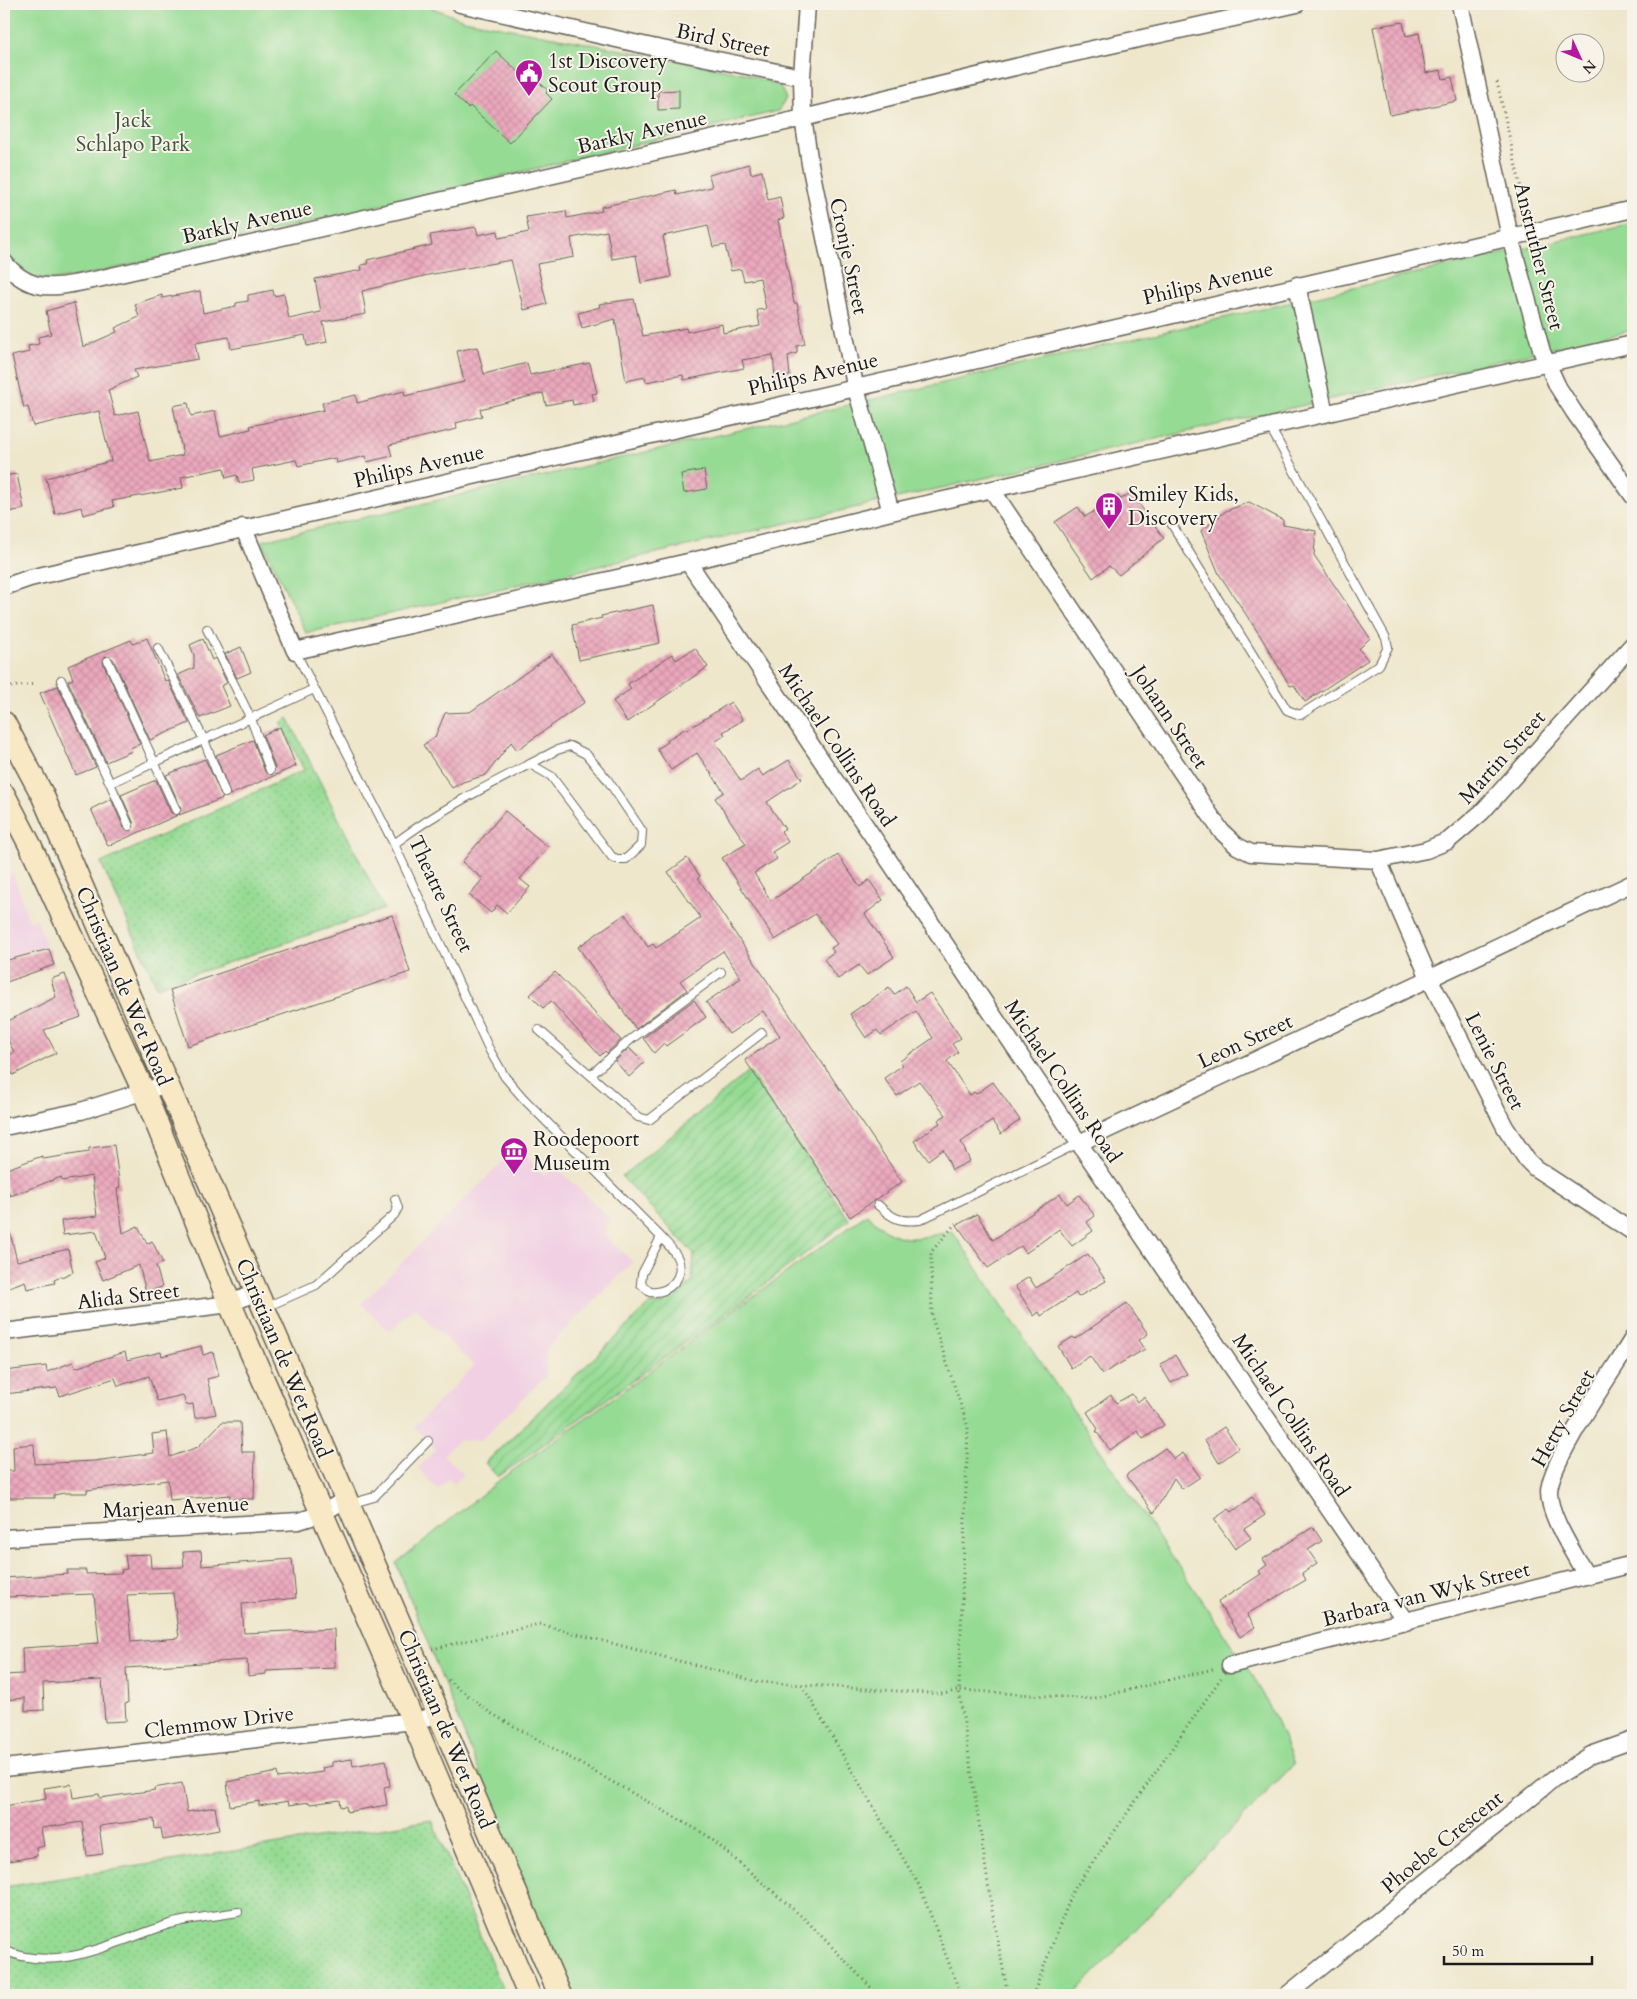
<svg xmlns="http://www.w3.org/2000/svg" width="1637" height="1999" font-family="Cardo,serif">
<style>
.built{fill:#f1d0e3}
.grass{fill:url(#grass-dots);stroke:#597c58}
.park{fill:#96db94;stroke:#597c58}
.garden{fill:url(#garden-furrows);stroke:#597c58}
.building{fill:url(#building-cross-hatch);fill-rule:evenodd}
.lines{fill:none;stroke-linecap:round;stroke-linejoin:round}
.service-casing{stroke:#66635a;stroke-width:10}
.minor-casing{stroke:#66635a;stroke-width:19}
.secondary-casing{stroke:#66635a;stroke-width:25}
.path{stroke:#66635a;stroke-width:3;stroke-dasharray:1 4;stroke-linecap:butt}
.service{stroke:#fff;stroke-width:8}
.minor{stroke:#fff;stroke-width:16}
.secondary{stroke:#f8e8c3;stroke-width:22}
.labels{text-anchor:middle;stroke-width:4;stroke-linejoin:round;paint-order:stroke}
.street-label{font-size:21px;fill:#1c1c1c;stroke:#f7f3e8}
.poi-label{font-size:21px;fill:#1c1c1c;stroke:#f7f3e8;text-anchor:start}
.park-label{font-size:21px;fill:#415540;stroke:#f7f3e8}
</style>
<defs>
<pattern id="grass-dots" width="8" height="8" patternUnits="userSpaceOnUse" patternTransform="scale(1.25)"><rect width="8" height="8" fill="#96db94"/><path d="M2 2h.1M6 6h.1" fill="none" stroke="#81bb7f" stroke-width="1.8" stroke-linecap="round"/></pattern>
<pattern id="garden-furrows" width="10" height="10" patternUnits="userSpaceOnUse" patternTransform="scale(1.25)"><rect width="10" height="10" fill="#96db94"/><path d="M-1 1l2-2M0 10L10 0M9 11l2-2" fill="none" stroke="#81bb7f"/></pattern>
<pattern id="building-cross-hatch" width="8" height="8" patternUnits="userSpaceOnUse" patternTransform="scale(1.25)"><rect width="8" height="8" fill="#eba8bd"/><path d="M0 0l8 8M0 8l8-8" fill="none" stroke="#c990a2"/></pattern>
</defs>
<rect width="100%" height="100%" fill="#f7f3e8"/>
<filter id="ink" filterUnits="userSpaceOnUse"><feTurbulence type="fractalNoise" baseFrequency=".02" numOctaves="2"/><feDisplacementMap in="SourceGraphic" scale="10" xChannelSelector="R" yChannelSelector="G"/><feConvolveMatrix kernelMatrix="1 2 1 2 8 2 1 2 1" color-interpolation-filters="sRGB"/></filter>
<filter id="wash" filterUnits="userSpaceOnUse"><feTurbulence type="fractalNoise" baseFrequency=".0096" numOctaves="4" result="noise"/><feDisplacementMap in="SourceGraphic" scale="20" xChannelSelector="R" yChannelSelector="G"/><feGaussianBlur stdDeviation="1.12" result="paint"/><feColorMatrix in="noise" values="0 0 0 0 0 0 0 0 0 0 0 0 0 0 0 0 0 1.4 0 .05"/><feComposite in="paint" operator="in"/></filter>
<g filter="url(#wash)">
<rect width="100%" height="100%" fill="#efe7cc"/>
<path class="built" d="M13,873l16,48 8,-2 9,26 -42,15v-83z
M517,1147l27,29 11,-10 53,51 -3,19 28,26 -87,87v27l-65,64 -23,1 -15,14 21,19 -10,10 -6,-5 -10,11 -20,-22 18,-19 -22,-22 60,-61 -60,-59 -24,25 -29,-28z"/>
<path class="grass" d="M288,718l96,191 -227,78 -56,-124 203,-93 -23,-47z
M432,1820l73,175h-501v-108z"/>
<path class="park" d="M4,4h418l42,16 280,53 36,13 6,13 -8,12 -678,161c-43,7 -65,19 -96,-20z
M1633,223v107l-1327,303 -44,-92z
M867,1214c32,32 44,26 85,17l281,416c28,35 44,75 61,117l-221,231h-505l-172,-432 105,-84z"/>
<path class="garden" d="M749,1071l100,149 -111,85 -240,172 -13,-14 165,-159h13l29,-22 2,-28 -72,-77z"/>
<g id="blocks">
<path class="building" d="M1403,22l3,14 13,-3 7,40 15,-3 2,9 9,-2 5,24 -67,14 -17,-88z
M496,51l29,27 3,-2 5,5 2,-2 13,11 -2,3 6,6 -42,44 -40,-37 -2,2 -14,-13z
M679,90v19l-21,1v-19z
M749,164l2,10 11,-3 6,29 12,-3 4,21 -6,2 16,83h3l8,41 -8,2v7l-9,3 2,20 -15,1 -2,-22 -31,5 2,8 -60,12 -1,-5 -37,7 -1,-5 -19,4 -11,-62 -33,9 -4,-15 22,-6 -1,-3 35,-5 9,37 43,-8 1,4 35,-8 1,9 37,-7 -3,-16 9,-1 -6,-31 -16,3 -3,-12 -10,2 -6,-26 -12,2 -5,-21 -45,10 8,41 -30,6 -5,-28 -24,4 -5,-28 -36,7 3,19 -37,7 10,40 -23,6 -13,-50 -83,15 -66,16 4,23 -43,8 4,20 -20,4 -2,-11 -74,14 -2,-12 -34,6 3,16 -64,11 3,7 -29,13 7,26 23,-5 12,51 33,-7 -10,-49 15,-3 3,13 24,-5 5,25 31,-7 -1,-3 74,-16 -2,-7 34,-8 1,8 47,-12 1,5 59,-14 -7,-31 20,-4 7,27 43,-11 3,12 60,-12 7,30 -5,1 2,7 -21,4 -1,-5 -26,5 -3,-12 -63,16 2,7 -26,7 1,6 -68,16 3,11 -25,6 -1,-6 -30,7 -1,-5 -37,8 -2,-6 -44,9 2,11 -15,3 -2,-8 -11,3 -2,-10 -43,9 2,11 -71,13 2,6 -31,8 -2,-8 -26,7 -9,-36 65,-17 -12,-50 -66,15 -5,-19 -4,1 -12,-52 17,-4 -1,-6 11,-2 -1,-7 13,-3 -5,-23 28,-8 9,44 34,-15 -2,-4 24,-11 -4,-13 27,-9v3l38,-7 3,22 33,-7v-3l12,-2v-6l25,-5 1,6 10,-2 5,25 32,-7 -6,-33 47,-9 -1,-5 7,-1 -1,-4 65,-15 -2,-10 46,-8 2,8 20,-4 1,7 30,-6 -3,-15 40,-6 1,7 35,-7 -1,-4 75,-17 1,5 35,-8 -3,-12z
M704,470l3,19 -23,4 -3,-19z
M17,474l7,35 -20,4v-37z
M1131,493l33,45 -45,37 -10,-9 -16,12 -38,-56 23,-15 7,10 33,-21 3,3z
M1249,502l34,18v5l33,6 -2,24 56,83 -11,11 9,11 -63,42 -11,-17 -4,1 -29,-49 -42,-63 -18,-43 25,-20z
M653,605l7,38 -81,17 -7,-35 30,-7 -1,-2z
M147,638l18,43 3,-1 21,43 -39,17 -37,-81 -8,-3 -2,7 37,81 -10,4 2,3 -26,11 -38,-81 5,-2 -5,-13 63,-26 2,4z
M203,639l9,21 3,-2 12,25 -6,3 9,20 -30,12 -22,-43 16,-7v-13l-4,-10z
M241,647l10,25 -14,6 -12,-24z
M695,648l13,19 -81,55 -14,-21 18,-12 -3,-5 44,-30 4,6z
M552,654l33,48 -68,48 -6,-8 -25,33 -23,7 -11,6 -29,-43 12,-8 10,-24 25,-1z
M58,686l38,81 -20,8 -36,-82z
M731,702l12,18 -20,12 2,3 -10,7 26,39 17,-12 5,7 26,-16 13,19 -35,23 18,27 -4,2 7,11 -16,10 5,7 -23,14 17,28 67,-46 22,32 9,-7 14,20 -18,14 29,43 -27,18 -8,-10 -21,14 -14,-20 10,-7 -3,-4 6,-4 -22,-30 -40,26 -53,-82 24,-14 -31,-46 9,-6 -27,-39 -26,17 -14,-21 11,-7 -1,-2 19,-12 1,2z
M280,727l16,39 -66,29 -14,-40 37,-15 12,32 7,3 3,-7 -12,-33z
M205,759l18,39 -44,17 2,-7 -15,-33z
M156,780l15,33 7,2 -70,31 -17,-37 20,-10 13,29 7,3 3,-7 -13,-29z
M505,811l43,36 -28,32 10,8 -23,26 -10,-8 -6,8 -22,-18 14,-16 -21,-17z
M687,858l13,18 -2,2 204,304 -52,35 -105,-157 35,-24 -17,-25 -34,23 -23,-32 35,-24 -18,-27 -43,30 7,9 -51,39 -58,-82 47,-33 23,33 5,-3 3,4 45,-30 -33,-46z
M392,915l18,57 -222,74 -18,-56z
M49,949l5,16 -50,18v-22z
M555,972l66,68 -14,13 -2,-2 -5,5 -49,-55 -8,7 -13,-13z
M65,974l16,43 -37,13 12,23 -43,22 -8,-18 9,-5 -10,-20v-9l52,-26 -5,-18z
M906,986l10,16 14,-9 31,45 -9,6 6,8 -11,9 23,34 4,-3 2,2 17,-12 27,38 -19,14 -9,-13 -31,21 9,19 -18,9 -9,-21 -15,11 -14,-19 26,-18 -2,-3 8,-5 -27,-34 -22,15 -13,-18 19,-13 -3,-4 33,-23 -17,-27 -35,24 -4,-5 -11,8 -16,-24 39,-27 5,8z
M694,1000l12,17 -40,29 -2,-3 -10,10 -11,-15z
M629,1048l15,15 -15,14 -14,-16z
M114,1145l6,43 -3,1 6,44 15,-7 9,18 5,-3 11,22 -7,3 6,21 -16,5 -7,-27 -36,15 -8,-18 10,-4 -9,-27 -33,4 -2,-14 36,-5 -5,-40 -30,5 -1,-4 -51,19 -6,-17v-9l38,-14 1,3 46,-7v-4z
M1060,1194l7,10 12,-9 16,21 -8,6 6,9 -21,15 -13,-17 -33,24 -5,-7 -33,22 -31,-43 20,-11 16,26z
M10,1232l7,29 51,-12 5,23 -19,8 1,3 -28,6 -2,-8 -21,8v-56z
M1088,1254l18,27 -28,16 -2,-4 -35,23 -2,-4 -5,4 -19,-30 14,-9 7,11z
M1127,1303l21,31 -9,6 6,9 -43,25 -12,-18 -19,12 -13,-22 15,-9 2,2z
M201,1346l2,9 10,-3 6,24 -12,3 9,35 -21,4 -2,-14 -7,1 -3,-10 -26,6 -8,-25 -31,10 -3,-8 -55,18 -3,-8 -53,6v-23l42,-5 1,6 26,-10 2,6 50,-16 2,8 34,-8 1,4z
M1175,1355l12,19 -16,9 -11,-18z
M1132,1394l5,8 7,-5 20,28 -21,14 -5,-8 -28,19 -14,-19 2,-2 -11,-17 24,-17 5,8z
M222,1422h18l2,30h13l-1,47h-24v-4l-60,5 -2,-20 -81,10v3h-23l-10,2v3h-50v-27h10l-1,-25 21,-2 1,20 59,-3 60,-8 -2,-19 15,-2 3,25 28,-10z
M1224,1427l15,21 -20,15 -14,-23z
M1165,1448l9,11 9,-6 17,24 -18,12 -8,-11 -20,35 -28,-38z
M1252,1497l13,18 -21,14 7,9 -16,11 -21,-30 15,-10 3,3z
M1313,1527l9,14 -14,9 9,13 -15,10 4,7 -59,34 8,13 -15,10 -22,-35 43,-28 -2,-3 8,-6 -4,-6z
M201,1551l1,15 90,-7 4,39 -54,6 2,29 90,-4 1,39 -69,3v3l-18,2 -1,-16 -121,8 2,35 -3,1 1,17 -21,1 -3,-42 -59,3 1,27 -19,1v-13l-21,2v-25l19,-1 -1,-26 77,-5 -5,-49 -90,3v-19l64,-4 -1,-4h19v4l36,-1 -1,-3 6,-1 -2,-14 25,-1 1,14 33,-1 -1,-15zM173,1593l6,45 -48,4 -4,-47z
M352,1759l1,7 33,-6 4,26 -6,1 3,18 -40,7 -1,-6 -5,1 -1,-7 -30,4 -1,-2 -20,3 -1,-4 -29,5v-5l-29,5 -3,-24 50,-10 1,6 45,-6 -1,-4 10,-2v-4z
M182,1783l5,29 28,-5 4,23 -56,10 -2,-12 -6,1 -1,-10 -55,7 4,28 -16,2 -5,-34 -41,6 3,18 -8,2 1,8 -33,6v-56l42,-7 -2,-11 27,-4 2,14 26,-4 1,4 55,-8 -1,-2z"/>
</g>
</g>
<g filter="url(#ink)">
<use href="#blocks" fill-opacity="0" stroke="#66635a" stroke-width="1"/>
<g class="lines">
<g class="service-casing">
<path id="service" d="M1171,523l116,187 13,5 79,-50 9,-18 -2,-9 -116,-211
M207,629l44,90 19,51
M158,648l46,92 21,53
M295,651l99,193 96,207 15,26 19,22 137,138c6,7 14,14 17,22 7,19 -10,35 -28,33l-9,-8 1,-10 19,-37
M108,661l68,149
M61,680l49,103 204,-94
M110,783l19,43
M394,844c50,-38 107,-65 163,-94l13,-4 16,8 21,25 35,52 -1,14 -15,14h-9l-5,-2 -61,-81 -21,-12
M539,1030l99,87 11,3 113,-87
M591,1075l39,-35 91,-68
M878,1205c15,14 21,17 42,15l159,-77
M266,1307l50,-22 78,-70 4,-7 -3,-9
M350,1504l24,-7 54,-56
M4,1950c53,25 114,-10 166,-26 21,-6 45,-8 68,-12"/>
</g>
<g class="minor-casing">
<path id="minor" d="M460,4l192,43 150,30
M807,4l-5,73 1,41 7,46 45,221 36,127
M1460,4l50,233 32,115 16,35 16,25 59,84
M4,262c28,35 56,24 94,17l705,-161 258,-62 236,-52
M1297,285l28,129
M992,490l229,341 16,15 14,7 127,7 48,-10 22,-9 34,-29 151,-168
M243,527l52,124 393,-89 203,-50 742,-168
M688,562l391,581 327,479
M4,587l26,-9c534,-127 1069,-246 1603,-369
M1378,860l51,118 76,149 22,33 8,8 98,64
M4,1127l77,-16 86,-27
M1079,1143l554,-260
M4,1332l226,-28 26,-12
M4,1538l295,-17 22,-7 25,-15
M1586,1576c-11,-22 -37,-59 -37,-84 0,-30 66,-124 84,-154
M1230,1665l403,-101
M4,1768l409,-47 26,-6
M1287,1995l266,-216 38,-24 42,-15"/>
</g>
<g class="secondary-casing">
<path id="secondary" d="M4,723l38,71 518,1201
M4,795l27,52 113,245 86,212 183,417 116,274"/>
</g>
<path class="path" d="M1497,82l28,124
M4,681l5,6 27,-3
M956,1223l-25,29 1,66 36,109 -9,263 33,220 16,85
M432,1649l107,-25 220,58 185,12 15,-4 133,9 121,-30
M448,1680l41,32 219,124 99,85 71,74
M802,1685l118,202 41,108
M1033,1995l40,-104 148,-213"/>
<use href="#service" class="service"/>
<use href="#minor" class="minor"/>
<use href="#secondary" class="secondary"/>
</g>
</g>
<defs>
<g id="civic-pin" transform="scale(1.4375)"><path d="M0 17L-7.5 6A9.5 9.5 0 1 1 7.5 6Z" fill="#b5179e" stroke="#f7f3e8"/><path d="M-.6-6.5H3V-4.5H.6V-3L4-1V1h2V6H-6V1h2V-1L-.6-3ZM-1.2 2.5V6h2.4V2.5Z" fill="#fff"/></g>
<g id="building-pin" transform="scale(1.4375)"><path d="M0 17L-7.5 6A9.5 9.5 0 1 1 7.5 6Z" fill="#b5179e" stroke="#f7f3e8"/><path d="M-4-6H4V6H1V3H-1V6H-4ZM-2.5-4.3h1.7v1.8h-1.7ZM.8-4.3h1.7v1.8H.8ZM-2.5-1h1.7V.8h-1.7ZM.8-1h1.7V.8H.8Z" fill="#fff"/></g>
<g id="museum-pin" transform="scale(1.4375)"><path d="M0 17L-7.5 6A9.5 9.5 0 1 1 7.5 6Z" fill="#b5179e" stroke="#f7f3e8"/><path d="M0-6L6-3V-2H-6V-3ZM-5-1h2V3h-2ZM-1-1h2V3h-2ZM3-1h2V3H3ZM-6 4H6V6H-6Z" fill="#fff"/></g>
</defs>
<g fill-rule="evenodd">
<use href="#civic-pin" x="529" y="73"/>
<use href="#building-pin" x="1109" y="506"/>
<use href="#museum-pin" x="514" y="1151"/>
</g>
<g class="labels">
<g class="street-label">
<text transform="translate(723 40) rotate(12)" y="7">Bird Street</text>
<text transform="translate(642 132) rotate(-13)" y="7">Barkly Avenue</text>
<text transform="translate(247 222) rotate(-13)" y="7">Barkly Avenue</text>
<text transform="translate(849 256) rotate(78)" y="7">Cronje Street</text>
<text transform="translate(1539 256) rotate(76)" y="7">Anstruther Street</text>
<text transform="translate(1208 283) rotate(-13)" y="7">Philips Avenue</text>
<text transform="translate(813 374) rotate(-13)" y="7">Philips Avenue</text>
<text transform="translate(419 466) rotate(-13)" y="7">Philips Avenue</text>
<text transform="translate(1170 717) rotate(56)" y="7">Johann Street</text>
<text transform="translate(837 745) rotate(56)" y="7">Michael Collins Road</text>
<text transform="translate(1502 757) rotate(-48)" y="7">Martin Street</text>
<text transform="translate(441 894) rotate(65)" y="7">Theatre Street</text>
<text transform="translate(124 986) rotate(67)" y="7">Christiaan de Wet Road</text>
<text transform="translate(1245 1041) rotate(-25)" y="7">Leon Street</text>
<text transform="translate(1495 1061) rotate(63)" y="7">Lenie Street</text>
<text transform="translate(1063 1081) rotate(56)" y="7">Michael Collins Road</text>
<text transform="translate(128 1296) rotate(-7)" y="7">Alida Street</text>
<text transform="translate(284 1358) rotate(67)" y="7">Christiaan de Wet Road</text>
<text transform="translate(1291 1415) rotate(56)" y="7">Michael Collins Road</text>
<text transform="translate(1563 1418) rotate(-61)" y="7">Hetty Street</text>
<text transform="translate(176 1507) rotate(-3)" y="7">Marjean Avenue</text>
<text transform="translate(1426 1594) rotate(-14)" y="7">Barbara van Wyk Street</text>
<text transform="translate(219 1722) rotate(-7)" y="7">Clemmow Drive</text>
<text transform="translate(446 1729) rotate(67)" y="7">Christiaan de Wet Road</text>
<text transform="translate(1442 1842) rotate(-39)" y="7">Phoebe Crescent</text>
</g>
<g class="poi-label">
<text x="548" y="68">1st Discovery<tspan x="548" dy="24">Scout Group</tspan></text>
<text x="1128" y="501">Smiley Kids,<tspan x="1128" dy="24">Discovery</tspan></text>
<text x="533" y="1146">Roodepoort<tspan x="533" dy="24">Museum</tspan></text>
</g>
<g class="park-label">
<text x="133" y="127">Jack<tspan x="133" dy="24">Schlapo Park</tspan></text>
</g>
</g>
<rect width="1637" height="1999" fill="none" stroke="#f7f3e8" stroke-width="20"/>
<g transform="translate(1580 58) rotate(134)"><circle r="24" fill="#f7f3e8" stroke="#9f9d96"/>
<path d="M0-4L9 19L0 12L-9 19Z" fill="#b5179e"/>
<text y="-8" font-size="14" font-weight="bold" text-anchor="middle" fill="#1c1c1c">N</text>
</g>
<path d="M1444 1956v8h148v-8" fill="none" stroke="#1c1c1c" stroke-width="2.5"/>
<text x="1452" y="1956" font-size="15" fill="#1c1c1c" stroke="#f7f3e8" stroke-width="4" paint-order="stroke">50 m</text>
</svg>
